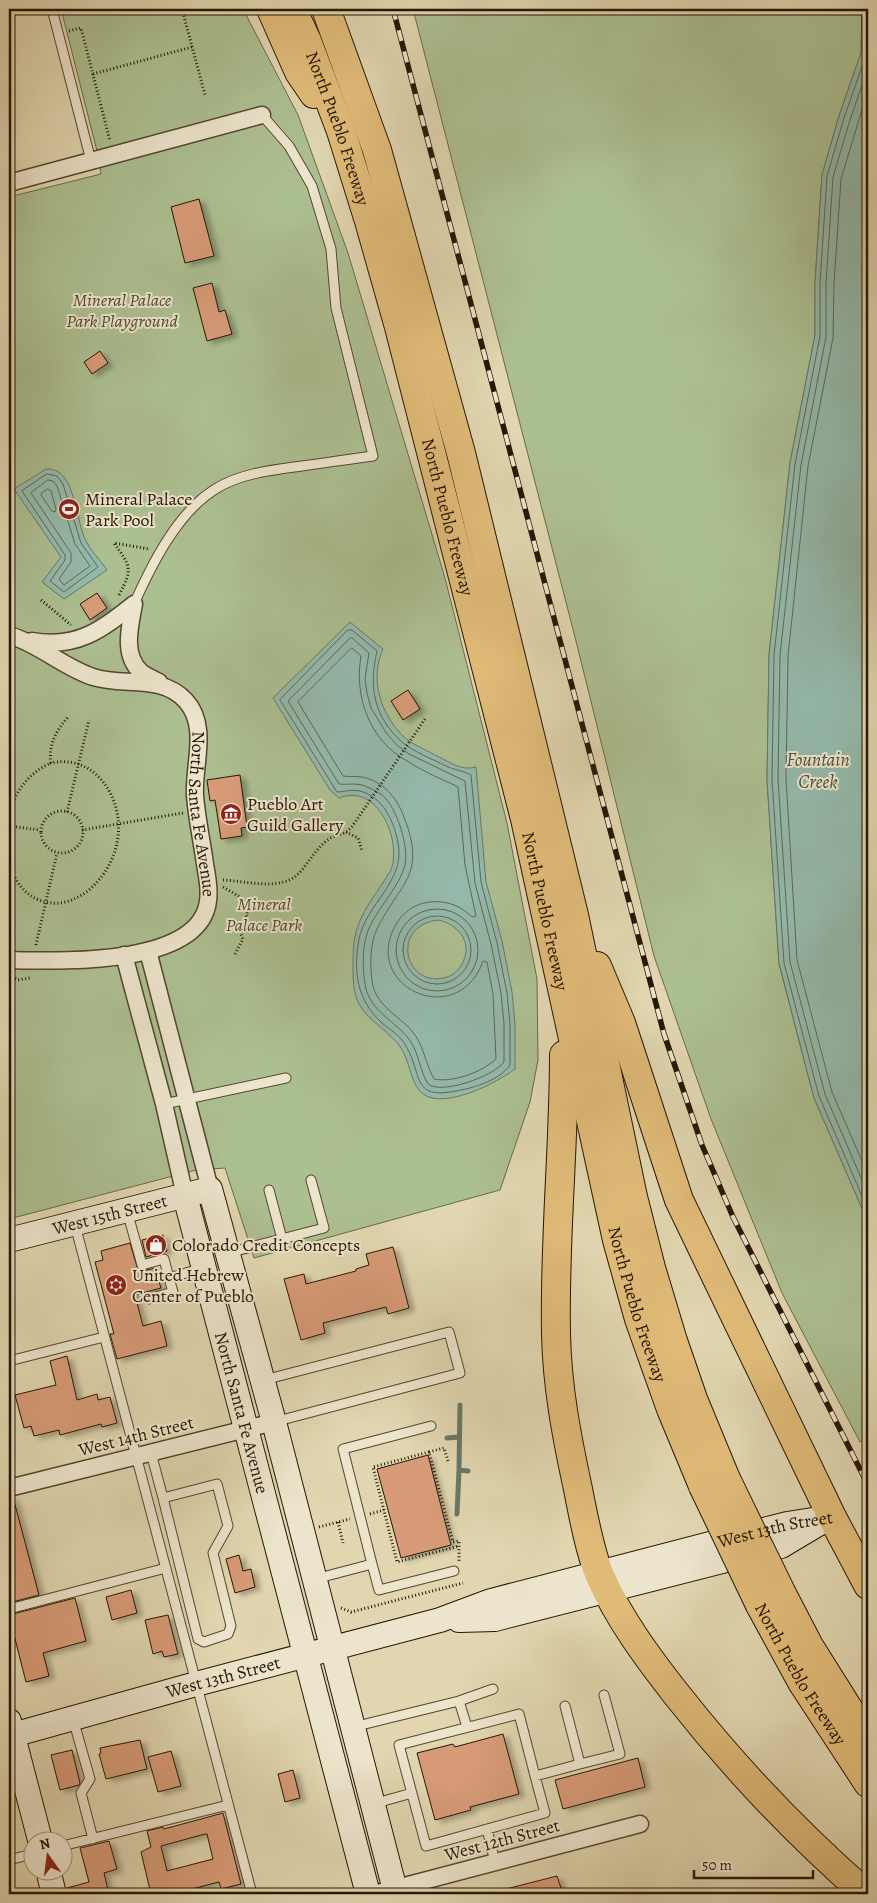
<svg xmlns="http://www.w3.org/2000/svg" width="877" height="1903" font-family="Alegreya,serif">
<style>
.green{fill:#acbf91;stroke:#696a4a}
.water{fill:#94b9ab;stroke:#687867;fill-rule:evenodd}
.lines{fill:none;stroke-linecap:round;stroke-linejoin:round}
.shore{stroke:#5d6856;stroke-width:1}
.stream{stroke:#687867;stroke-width:5}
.building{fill:#d79b77;stroke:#261602;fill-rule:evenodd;filter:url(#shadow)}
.lane-casing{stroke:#55462e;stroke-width:11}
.street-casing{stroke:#55462e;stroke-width:19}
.secondary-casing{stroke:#261602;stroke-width:26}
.highway-casing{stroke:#261602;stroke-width:30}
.path{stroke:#261602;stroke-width:3;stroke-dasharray:1 2.5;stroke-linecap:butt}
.lane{stroke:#ece4cc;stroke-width:9}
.street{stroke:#ece4cc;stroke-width:16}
.secondary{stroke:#ece4cc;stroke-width:24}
.highway{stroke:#e0bb78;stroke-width:28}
.rail-casing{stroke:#261602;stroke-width:5.5}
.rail{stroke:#ece4cc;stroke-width:4;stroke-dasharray:11;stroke-linecap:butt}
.highway-bridge-casing{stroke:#261602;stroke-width:30;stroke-linecap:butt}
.highway-bridge{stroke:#e0bb78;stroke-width:28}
.labels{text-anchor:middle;stroke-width:4;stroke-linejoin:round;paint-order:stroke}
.street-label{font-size:18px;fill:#261602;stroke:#ece4cc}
.park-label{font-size:18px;font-style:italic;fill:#4e492d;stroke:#ece4cc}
.poi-label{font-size:18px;fill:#261602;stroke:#ece4cc;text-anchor:start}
.water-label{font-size:19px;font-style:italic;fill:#4c4f3d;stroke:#ece4cc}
</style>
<defs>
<filter id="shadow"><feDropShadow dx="5.5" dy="3" stdDeviation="2.5" flood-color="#0004"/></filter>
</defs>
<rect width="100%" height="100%" fill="#e1d6b0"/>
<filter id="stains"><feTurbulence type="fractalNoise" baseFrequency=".004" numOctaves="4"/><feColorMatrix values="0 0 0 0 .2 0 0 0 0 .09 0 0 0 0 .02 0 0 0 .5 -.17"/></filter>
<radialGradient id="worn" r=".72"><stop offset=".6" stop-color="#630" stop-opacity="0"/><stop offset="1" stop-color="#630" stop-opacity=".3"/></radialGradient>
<path class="green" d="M61,9h182l55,106 50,138 97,325 62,245 30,156 1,81 -8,42 -30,88 -246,68 -29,-90 -29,2 -187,49v-1022l92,-23 -2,-15z
M413,9h449l-1,44 -22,63 -17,59 -7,108v52l-25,128 -21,192 -2,125 12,184 35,134 54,124v217l-8,3 -78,-149 -71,-174 -57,-163 -78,-315z"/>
<path class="water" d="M862,9h6v1213l-54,-124 -35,-135 -12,-183 2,-125 21,-192 25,-128v-52l7,-108 17,-59 22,-63z
M46,469c30,-3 29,52 40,72 5,10 14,19 21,29l-43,29 -22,-17 19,-25 -47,-68z
M350,622l33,27c-14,31 -2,66 22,89 10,8 23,13 34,19 12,6 23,14 37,10l10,115 16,59 10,51 3,32v45c-18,14 -78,45 -96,21 -9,-12 -10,-30 -18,-42 -10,-16 -31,-25 -42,-44 -6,-11 -6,-25 -6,-37 0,-13 0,-26 4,-38 6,-21 23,-40 34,-59 11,-29 -13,-88 -52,-72l-9,-8 -57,-92zM438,920c19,4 35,21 25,42 -3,7 -9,13 -16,15 -42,13 -58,-51 -9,-57z"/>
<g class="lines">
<path class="shore" d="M867,9l-1,46 -22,63 -17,58 -7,108v52l-25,128 -21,191 -2,124 12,184 35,133 49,114
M868,68l-18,52 -17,57 -7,107v53l-25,128 -21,190 -2,124 12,183 35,132 43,100
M868,90l-27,89 -7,105 -1,54 -25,128 -20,190 -2,123 11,181 35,132 36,83
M47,474l10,2 6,8 18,59 17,24 -34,25 -14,-11 15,-21v-5l-43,-64z
M48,480l5,1 4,5 18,58 15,22 -26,19 -5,-6 12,-17v-9l-40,-60z
M48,489l3,2 5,18 -1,3 -3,-1 -11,-16 1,-2z
M348,630h4l25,21c-8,36 -4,65 25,91 12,10 30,17 44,24 8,4 19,5 25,9l10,107 16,61 10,50 3,31v41c-10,15 -36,23 -54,26 -45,9 -33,-16 -50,-45 -5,-10 -16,-16 -24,-23 -25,-23 -29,-51 -23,-84 7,-35 47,-58 39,-96 -4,-22 -15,-46 -38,-52 -8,-2 -16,1 -23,1l-57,-92z
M352,638l17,15 -4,26 2,14 4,15 16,26 11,12 11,8 56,27 10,102 16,61 10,49 3,31v38c-10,14 -62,33 -76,22 -8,-13 -9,-29 -17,-42 -14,-21 -42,-30 -46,-58 -3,-18 -3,-44 6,-60 10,-20 28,-37 34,-59 4,-18 -8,-58 -23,-70 -5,-4 -14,-8 -20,-10 -8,-2 -16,0 -23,-1l-51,-83 61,-62z
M352,648l9,8c-7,40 8,84 46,105 11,7 23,13 34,18 6,3 12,5 17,8l7,78 11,51 -4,1c-13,-13 -30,-18 -48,-14 -14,3 -25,14 -31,27 -27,60 66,99 90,31l4,1 6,32 3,65c-14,13 -43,24 -62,20 -9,-16 -10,-34 -22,-48 -14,-16 -37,-26 -40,-50 -2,-16 -2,-38 5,-52 23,-47 50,-53 27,-112 -7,-19 -21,-36 -42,-40 -7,-1 -13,0 -19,-1l-45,-74z
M396 950a41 41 0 1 1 82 0a41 41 0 1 1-82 0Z
M403 950a34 34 0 1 1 68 0a34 34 0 1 1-68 0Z"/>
<path class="stream" d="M460,1405l-1,65 9,1
M447,1438l12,-1
M457,1514l2,-44"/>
</g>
<path class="building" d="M199,199l15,57 -29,7 -14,-56z
M212,283l7,29 6,-2 7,24 -25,7 -14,-53z
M100,351l8,12 -16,11 -8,-12z
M97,593l10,15 -17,12 -10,-16z
M408,690l12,19 -17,11 -12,-19z
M240,775l7,52 -6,1 1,8 -21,3 -6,-39 -5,1 -3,-21z
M163,1235l4,16 -21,6 -4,-17z
M130,1243l8,27 5,1 12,-3 6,20 -26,7 8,31 18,-5 6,25 -50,13 -7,-25h4l-19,-72 8,-2 -2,-9z
M393,1247l16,61 -21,6 -2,-7 -63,16 2,10 -24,7 -17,-61 20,-5 2,10 50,-13v-2l13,-4 -3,-11z
M67,1356l10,44 20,-6 1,6 12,-3 7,26 -15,4 -1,-3 -41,11 -1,-5 -25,6 -3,-10 -7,2 -9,-33 41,-10 -6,-24z
M428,1455l23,90 -50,13 -24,-89z
M13,1497l26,98 -30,8v-105z
M239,1555l4,16 8,-2 4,18 -20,6 -9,-34z
M131,1590l6,23 -25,7 -6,-23z
M75,1598l11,43 -43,12 6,23 -23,6 -17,-67z
M168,1615l10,39 -14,3 -2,-6 -9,3 -8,-34z
M503,1734l16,60 -49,13 1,3 -36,10 -18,-67 36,-9 2,3z
M140,1740l7,29 -41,10 -7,-25 2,-1 -1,-5z
M72,1750l8,33 -1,2 -19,5 -9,-35z
M171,1751l10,35 -23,6 -10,-35z
M638,1758l7,29 -82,22 -8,-29z
M293,1770l7,28 -15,4 -7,-28z
M223,1813l18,71 -20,5 -2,-7 -35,9 -1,-1 -17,4h-15l-10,-42 10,-5 -4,-16 16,-4 1,2zM205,1834h2l6,25 -46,12 -6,-25z
M109,1841l8,28 -13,4 5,21h-42v-6l22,-6 -9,-34z
M557,1876l6,18h-60l-1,-4z"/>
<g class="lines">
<g class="lane-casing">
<path id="lane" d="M52,9l39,152
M134,604c18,-40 44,-93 83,-116 25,-15 56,-18 85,-22 23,-3 47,-7 71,-10l-37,-148 -5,-59 -19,-63 -23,-40 -27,-31
M164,1104l122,-26
M269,1190l13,49
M127,1211l15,54 22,-6 5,19 34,-10
M75,1225l177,669
M228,1253l96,-25 -13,-48
M149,1299l24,-7 -4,-14
M9,1361l95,-24
M264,1380l185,-48 11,41 -186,49
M151,1453l12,45 54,-14 11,42 -15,27 18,73 -3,8 -24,8 -6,-3 -35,-141
M372,1564l-29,-115 88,-23
M315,1579l57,-15 7,26 75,-19
M9,1609l157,-41
M459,1701l8,26
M73,1719l17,60 -9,14 12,46
M353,1727l106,-26 34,-12
M580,1764l40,-10 -16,-59
M535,1776l10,37 -119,33 -27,-101 120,-31 16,62 45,-12 -15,-58
M373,1804l39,-11
M487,1829l8,33
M62,1846l166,-41
M9,1860l23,-6"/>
</g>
<g class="street-casing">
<g id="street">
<path d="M9,183l253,-68"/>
<path id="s1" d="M9,635c30,9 54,32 84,42 31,10 69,-3 93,24 23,25 7,65 9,95 2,23 7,46 10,68 2,12 5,25 3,37 -8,66 -150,60 -199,59"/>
<path d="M32,641c45,8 69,-11 102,-37 -4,22 -12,51 7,68 5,4 12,7 18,10"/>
<path d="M148,951l62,238"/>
<path d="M124,955l40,149 21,92"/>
<path d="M9,1488l265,-66"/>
<path d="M374,1894l266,-70"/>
</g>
</g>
<g class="secondary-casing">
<g id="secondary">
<path id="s2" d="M185,1196c60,233 123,465 183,698"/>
<path id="s3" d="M9,1240l201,-51 64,233 122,472"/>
<path d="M459,1620l36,-1 286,-73 37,-22"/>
<path d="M9,1721l31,119"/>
<path id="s4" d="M9,1736l187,-52 244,-64 51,-19 296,-77 45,-7"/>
<path d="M48,1870l6,24"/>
</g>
</g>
<g class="highway-casing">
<g id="highway">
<path d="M271,9l28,63 15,22"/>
<path id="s5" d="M292,9l15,32 34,90 28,90 30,106 126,492 92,421 22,79 32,90 32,77"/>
<path d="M326,9l51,141 84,303 113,462 59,282 18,71 22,73 20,58 33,80"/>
<path d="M597,966l24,57 58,177 153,317 36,68"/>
<path d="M564,1055c0,93 -10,186 -8,279 1,53 11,104 22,155 5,26 12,63 22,87 19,43 48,82 77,119 59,75 118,137 189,199"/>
<path d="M782,1594l27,52 59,94"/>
<path id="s6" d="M760,1605l42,77 66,101"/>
</g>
</g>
<path class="path" d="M182,9l23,86
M69,31l12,-3 29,113
M93,74l99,-27
M119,595c14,-27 12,-28 -5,-52l35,6
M41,600l30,25
M41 832a21 21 0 1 1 42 0a21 21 0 1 1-42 0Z
M9,812c7,-22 21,-40 42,-49
M67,812l22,-92
M9,826l31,4
M82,830l101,-17
M346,832l12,6 4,13
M9,861c4,19 16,36 36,41 16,4 30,-2 43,-11 15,-13 25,-29 29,-48 9,-41 -20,-90 -66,-80 -3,-18 5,-32 17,-46
M223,880c24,1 60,12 77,-8 9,-10 15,-21 25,-30 9,-8 12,-5 21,-10 4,-2 9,-10 12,-14l67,-99
M223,887l17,10 9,12 -3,6 2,6 -7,13 2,5 -9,17
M36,945l21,-92
M9,975l9,5 12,-2v-2
M429,1452l-56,15 24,95 62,-16
M448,1461l-4,-13 -15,4 24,90 6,-1v21
M370,1514l14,-4
M338,1522l5,21
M319,1527l31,-8
M341,1608l10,4 112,-29"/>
<use href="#lane" class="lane"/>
<use href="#street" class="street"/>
<use href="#secondary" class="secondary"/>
<use href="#highway" class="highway"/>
<g class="rail-casing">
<path id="rail" d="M393,9l271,1025 38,111 31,72 135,268"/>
</g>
<use href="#rail" class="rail"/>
<g class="highway-bridge-casing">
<path id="highway-bridge" d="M726,1479l56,115
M703,1486l57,119"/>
</g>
<use href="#highway-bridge" class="highway-bridge"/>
</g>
<defs>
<g id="stadium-disc" transform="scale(1.125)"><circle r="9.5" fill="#8f2418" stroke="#ece4cc"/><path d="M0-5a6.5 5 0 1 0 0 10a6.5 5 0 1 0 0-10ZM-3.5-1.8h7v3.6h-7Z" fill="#fff"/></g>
<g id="museum-disc" transform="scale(1.125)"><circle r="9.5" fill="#8f2418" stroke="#ece4cc"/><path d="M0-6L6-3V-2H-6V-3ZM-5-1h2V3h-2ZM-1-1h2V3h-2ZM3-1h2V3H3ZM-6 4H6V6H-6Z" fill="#fff"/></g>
<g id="shop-disc" transform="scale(1.125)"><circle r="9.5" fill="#8f2418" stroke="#ece4cc"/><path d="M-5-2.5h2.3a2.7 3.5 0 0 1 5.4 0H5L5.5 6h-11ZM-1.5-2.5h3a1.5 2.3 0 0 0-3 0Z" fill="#fff"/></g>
<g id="synagogue-disc" transform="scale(1.125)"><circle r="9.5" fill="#8f2418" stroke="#ece4cc"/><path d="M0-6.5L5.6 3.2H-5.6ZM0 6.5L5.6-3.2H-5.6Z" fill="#fff"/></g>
</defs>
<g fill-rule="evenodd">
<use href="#stadium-disc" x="69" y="509"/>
<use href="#museum-disc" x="231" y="814"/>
<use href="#shop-disc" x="156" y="1245"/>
<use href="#synagogue-disc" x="116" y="1285"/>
</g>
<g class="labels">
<g class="street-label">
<text dy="6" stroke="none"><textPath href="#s5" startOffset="128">North Pueblo Freeway</textPath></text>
<text dy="6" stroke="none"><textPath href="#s5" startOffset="532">North Pueblo Freeway</textPath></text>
<text dy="6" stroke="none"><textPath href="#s1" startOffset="309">North Santa Fe Avenue</textPath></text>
<text dy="6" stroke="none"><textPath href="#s5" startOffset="938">North Pueblo Freeway</textPath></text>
<text dy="6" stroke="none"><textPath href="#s3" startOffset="104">West 15th Street</textPath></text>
<text dy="6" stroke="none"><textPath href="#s5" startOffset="1342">North Pueblo Freeway</textPath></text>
<text dy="6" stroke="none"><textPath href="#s2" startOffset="224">North Santa Fe Avenue</textPath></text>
<text transform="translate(136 1436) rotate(-14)" y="6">West 14th Street</text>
<text dy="6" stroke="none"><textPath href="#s4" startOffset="794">West 13th Street</textPath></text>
<text dy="6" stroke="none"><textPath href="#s6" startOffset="80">North Pueblo Freeway</textPath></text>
<text dy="6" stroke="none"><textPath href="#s4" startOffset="222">West 13th Street</textPath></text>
<text transform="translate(502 1840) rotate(-15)" y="6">West 12th Street</text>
</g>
<g class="park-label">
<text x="122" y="306">Mineral Palace<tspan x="122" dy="21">Park Playground</tspan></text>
<text x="264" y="910">Mineral<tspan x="264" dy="21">Palace Park</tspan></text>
</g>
<g class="poi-label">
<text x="85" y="505">Mineral Palace<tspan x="85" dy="21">Park Pool</tspan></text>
<text x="247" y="810">Pueblo Art<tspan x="247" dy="21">Guild Gallery</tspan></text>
<text x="172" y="1251">Colorado Credit Concepts</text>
<text x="132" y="1281">United Hebrew<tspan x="132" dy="21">Center of Pueblo</tspan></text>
</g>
<g class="water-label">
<text x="818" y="766">Fountain<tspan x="818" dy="22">Creek</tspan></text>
</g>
</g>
<rect width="877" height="1903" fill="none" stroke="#e1d6b0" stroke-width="30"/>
<rect x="10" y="10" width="857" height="1883" fill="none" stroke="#261602" stroke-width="2.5"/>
<rect x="15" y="15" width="847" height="1873" fill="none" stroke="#261602"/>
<g transform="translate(48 1856) rotate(346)"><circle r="24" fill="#ece4cc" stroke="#9d927b"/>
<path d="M0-4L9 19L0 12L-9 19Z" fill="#8f2418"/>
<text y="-8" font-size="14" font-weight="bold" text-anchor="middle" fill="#261602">N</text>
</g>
<path d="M694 1870v8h119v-8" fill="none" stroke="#261602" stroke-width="2.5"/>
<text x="702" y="1870" font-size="15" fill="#261602" stroke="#ece4cc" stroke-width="4" paint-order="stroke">50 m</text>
<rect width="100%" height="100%" filter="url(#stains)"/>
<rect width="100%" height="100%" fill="url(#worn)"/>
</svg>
